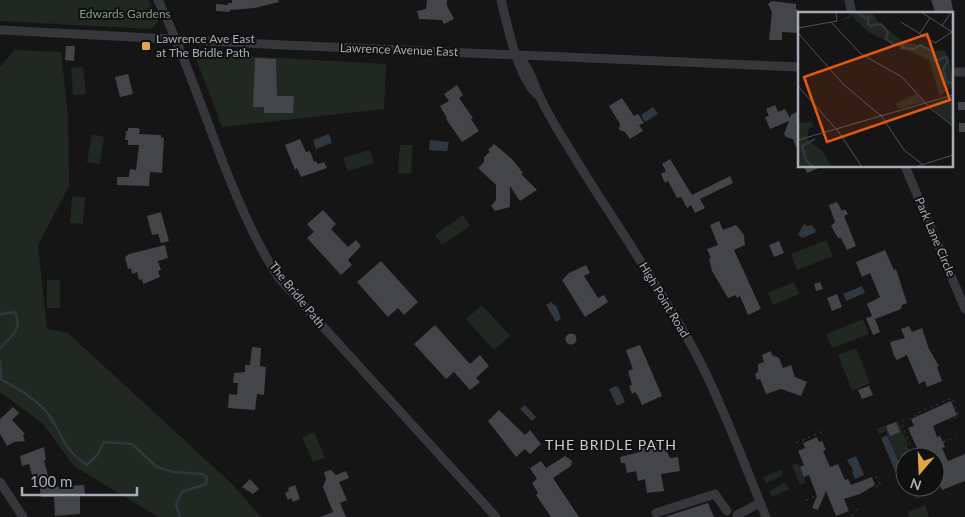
<svg xmlns="http://www.w3.org/2000/svg" width="965" height="517" font-family="Lato,sans-serif">
<style>
.green{fill:#212822}
.water{fill:#2f383e}
.lines{fill:none;stroke-linecap:round;stroke-linejoin:round}
.stream{stroke:#2f383e;stroke-width:2.5}
.building{fill:#444549}
.path{stroke:#3c3e42;stroke-width:1;stroke-dasharray:2.5 4;stroke-linecap:butt}
.minor{stroke:#36373b;stroke-width:9}
.poi-dot{fill:#dea646;stroke:#101011;stroke-width:2}
.labels{text-anchor:middle;stroke-width:4;stroke-linejoin:round;paint-order:stroke}
.park-label{font-size:12px;fill:#819e82;stroke:#101011}
.poi-label{font-size:12px;fill:#a8adb5;stroke:#101011;text-anchor:start}
.street-label{font-size:12px;fill:#a8adb5;stroke:#101011}
.neighbourhood-label{font-size:14px;letter-spacing:1px;fill:#c9cbd2;stroke:#101011}
.inset-river{fill:none;stroke:#2f383e;stroke-width:2.5}
.inset-road{fill:none;stroke:#505256;stroke-width:1}
.view{fill:#e8590c;fill-opacity:0.15;stroke:#e8590c;stroke-width:2.5}
.inset-edge{fill:none;stroke:#a8adb5;stroke-width:2.5}
</style>
<rect width="100%" height="100%" fill="#151516"/>
<path class="green" d="M0,0h148l11,20 -5,7 -5,2 -149,-8z
M14,50l47,2 7,63 1,71 -31,59 9,84 21,4 163,150 30,34h-103l-84,-51 -32,-43 -42,-31v-325z
M194,53l192,11 -2,45 -162,18z
M83,67l3,27 -13,1 -2,-27z
M92,134l12,3 -4,27 -13,-2z
M400,145h13l-2,29 -13,-1z
M370,150l4,13 -26,8 -5,-13z
M72,196l13,1 -2,27 -13,-1z
M463,215l7,11 -28,19 -7,-10z
M826,240l7,16 -36,14 -6,-16z
M47,280h13v28h-13z
M794,282l5,12 -26,11 -5,-12z
M482,305l28,31 -16,14 -28,-31z
M863,319l6,15 -37,14 -6,-14z
M856,348l14,35 -18,8 -14,-36z
M898,421l10,24 -3,10 -8,3 -11,-27 -7,3 -2,-5z
M314,432l11,26 -12,4 -11,-25z
M796,463c7,4 8,12 9,20l-5,2 -8,-20z
M782,469v7l-16,7 -3,-6z
M785,483l5,6 -18,8 -3,-6z
M910,487h2l3,5 11,-5 3,7 -14,5z
M925,505l4,12h-19l-2,-5z"/>
<path class="water" d="M653,107l5,7 -13,8 -4,-7z
M329,134l3,9 -16,6 -3,-9z
M430,140l19,2 -2,9 -18,-1z
M804,224l3,2 4,-1 5,5 -1,3 -13,5 -4,-4z
M862,286l3,7 -19,8 -3,-7z
M551,302l6,5 4,12 -5,3 -10,-17z
M616,386l3,2 6,14 -8,4 -8,-17z
M525,405l11,12 -4,4 -12,-12z
M887,435l18,41v11h4l-6,3 -22,-52z
M856,456l8,19 -9,4 -3,-7 1,-2 -6,-10z"/>
<g class="lines">
<path class="stream" d="M0,314l15,-2c8,17 -3,24 -15,36
M0,361l1,18c15,9 32,18 44,31 17,20 15,37 42,55l11,-11 6,-12 28,2 25,23 16,5 30,2 4,4 -1,6 -24,8 -6,12 4,13"/>
</g>
<path class="building" d="M232,0h46l1,2 -24,6 -25,2v2l-14,-1v-7l12,1v-2h4z
M427,0h20v6l7,13 -10,5 -2,-4 -23,-1 -2,-8 9,-2z
M931,0h20l3,14h-18z
M771,1l25,3v5h2l1,24 -17,-1v8h-13l3,-28 -4,-8z
M66,46h9l-1,15 -9,-1z
M255,58l21,1 1,37h17l-1,17h-29v-6h-11z
M128,74l5,20 -13,3 -5,-20z
M457,85l6,10 -4,3 14,20 -2,1 8,12 -17,11 -16,-23 1,-1 -7,-12 9,-5 -5,-7z
M622,98l12,18 4,-2 6,9 -5,2 4,6 -13,8 -5,-7 -6,-2 1,-6 -11,-18z
M958,102h7v8h-7z
M775,105l3,7 7,-3 5,9 1,-3 8,-4v43l-6,-15 -7,-2 -2,-3 5,-13 -19,8 -5,-12 4,-1 -3,-7z
M959,123h6v9h-6z
M128,128h9l3,1 -1,5 22,1v2l3,1 -2,35 -12,-1 -1,14 -32,-1v-8h12l1,-8 6,1 3,-25h-11v-5h-3l1,-9h2z
M300,139l6,13 4,-1 4,11 2,-1 2,3 6,-2 3,6 -26,9 -4,-9 -2,2 -10,-25z
M494,144l18,15 11,14 -2,1 16,16 -17,11 -10,-15v21l-15,4 -4,-5 5,-6v-15l-18,-17 6,-6v-5l6,-5 -2,-2z
M670,159l22,36 38,-19 3,7 -33,16 5,9 -10,5 -4,-8 -4,3 -6,-11 -4,1 -9,-17 -3,2 -4,-9 5,-3 -4,-7z
M804,166h19l-16,7z
M837,202l5,9 3,-2 3,5 -4,2 12,30 -9,4 -6,-12h-3l-7,-12 4,-4 -6,-17z
M323,210l13,14 -5,5 17,18 8,-7 5,6 -13,14 4,5 -11,10 -34,-37 7,-6 -7,-8z
M161,212l8,29 -8,2 -3,-9 -6,1 -5,-19z
M719,221l4,9 13,-5 8,10 1,10 -11,5 27,59 -13,6 -8,-19 -3,2 -1,-3 -8,3 -16,-27 -3,-12 2,-1 -4,-9 11,-4 -8,-20z
M779,241l5,12 -10,4 -5,-12z
M165,245l3,13 -10,3 3,9 -3,1 2,6 -17,7 -1,-5 -3,1 -2,-8 -5,2 -1,-6 -3,1 -3,-12 4,-3z
M885,250l9,20 2,-1 11,34 -5,2 -1,4 -26,10 5,13 -7,3 -7,-17 6,-2 -5,-12 13,-7 -10,-24 -8,4 -6,-15z
M381,261l37,41 -14,13 -6,-7 -10,9 -31,-35z
M586,265l4,8 -6,3 14,22 6,-3 4,7 -23,15 -23,-37 7,-7z
M820,282l3,7 -7,2 -2,-7z
M837,294l5,13 -10,4 -5,-13z
M435,325l35,39 10,-9 9,11 -13,12 4,4 -10,8 -16,-18 -8,7 -32,-35z
M909,326l3,6 10,-4 7,21 10,17 -2,1 5,14 -15,6 -2,-6 -6,3 -12,-29 -10,5 -3,-4 -4,-14 15,-4 -4,-9z
M565.5 339a5.5 5.5 0 1 1 11 0a5.5 5.5 0 1 1-11 0Z
M640,345l22,51 -20,9 -3,-7 -4,-6 -3,2 -3,-8 3,-1 -4,-14 5,-2 -7,-19z
M252,347l9,1 -1,18 6,1 -2,28 -7,-1 -2,16 -27,-2 1,-14 8,1 1,-12h-5l1,-10 11,-1v-7h5z
M771,351l1,4 7,3 4,10 8,-3 4,12 12,5 -6,14 -20,-7 -15,5 -6,-15 -3,1 -2,-6 3,-2v-8l6,-2 -2,-7z
M869,386l4,9 -11,4 -4,-9z
M951,401l6,14 -24,11 4,11 3,-1 3,6 2,5 -3,1 6,13 17,-7v27l-23,9 -7,-16v-17h-18l-4,-8 4,-1 -9,-20 6,-2 -3,-7z
M13,407l6,6 -7,7 13,14 -2,1 2,6 -11,1 -7,4 -7,-12v-15z
M499,410l26,25 5,-5 11,14 -11,10 -5,-5 -9,8 -28,-36z
M896,422l4,10 -10,4 -4,-10z
M817,437l2,5 3,-1 4,9 -3,1 7,16 8,-3 7,16 3,-1 3,6 21,-8 3,8 -15,9 -16,5 5,12 -13,5 -10,-25 -8,19 -6,-2 5,-12 -8,-21 -5,2 -4,-10 4,-2 -6,-14 7,-3 -2,-5z
M656,441l1,7 9,2 4,8 8,-1 2,14 -19,3 3,17 -17,2 -2,-14 -7,2 -2,-10 -9,2 -2,-10h-4l-1,-6 20,-5 -1,-9z
M44,447l2,13 -2,1 7,26 33,-2 1,11h-5v18l-25,2 -1,-19h-13l-2,-14 -4,2 -6,-21 -7,2 -2,-10z
M565,456l7,5 -1,5 -18,12 26,39h-28l-15,-22 2,-2 -6,-10 5,-4 -7,-11 11,-7 5,7z
M331,470l5,5 10,-4 3,7 -10,4 8,18 -7,3 6,14h-26l13,-5 -10,-25 3,-8 -2,-7z
M250,479l9,10 -6,5 -11,-7z
M295,485l5,14 -7,3 -2,-4 -3,2 -3,-7 4,-2 -1,-3z
M708,503l6,14h-50z"/>
<g class="lines">
<path class="path" d="M943,442l13,-5
M796,443l30,-13
M907,457v-8l3,-5 -9,-22 16,-7v-2l35,-15 7,18 -10,4
M898,461l7,-3
M876,487l5,-2 -5,-9
M928,487l3,8
M824,493l2,5
M806,500l23,-10
M852,516l6,-8"/>
<path class="minor" d="M158,0c44,90 67,193 120,277l218,240
M501,0c7,27 17,80 38,96
M849,0l3,14
M0,30l283,15 516,22
M517,54c15,18 14,24 23,43 8,18 20,36 30,53 41,67 86,131 124,200 28,53 49,111 72,167
M951,72h14
M905,166l60,143
M0,482l23,35
M656,513l59,-19 12,17
M737,515l23,-12"/>
</g>
<rect class="poi-dot" x="141" y="41" width="10" height="10" rx="2.5"/>
<g class="labels">
<g class="park-label">
<text x="125" y="18">Edwards Gardens</text>
</g>
<g class="poi-label">
<text x="156" y="43">Lawrence Ave East<tspan x="156" dy="14">at The Bridle Path</tspan></text>
</g>
<g class="street-label">
<text transform="translate(399 50) rotate(2)" y="4">Lawrence Avenue East</text>
<text transform="translate(935 237) rotate(67)" y="4">Park Lane Circle</text>
<text transform="translate(297 295) rotate(51)" y="4">The Bridle Path</text>
<text transform="translate(664 300) rotate(59)" y="4">High Point Road</text>
</g>
<g class="neighbourhood-label">
<text x="611" y="450">THE BRIDLE PATH</text>
</g>
</g>
<g transform="translate(798 12)">
<rect width="155" height="155" fill="#151516"/>
<path d="M50,0h24l8,12 21,16 35,11 9,-1 5,13 3,23 -13,10 -11,-36 -61,-28 -17,-17 -1,3 -11,3 11,-6zM118,82l7,8 -25,7 -2,-6zM155,84v29l-25,-20zM14,110l2,5 -5,1 -2,11 16,13 9,15h-34v-44z" fill="#212822"/>
<path class="inset-river" d="M60,0l8,7 3,-2 -1,7 3,2 10,-2 7,8 -2,7 9,6 9,-3 -2,6 11,1 7,-4 13,7 1,9 12,-4 2,4 -5,8 4,13 6,1M15,155l-7,-7 -4,-14 13,-7"/>
<path class="inset-road" d="M123,0l31,20M33,10l30,32 41,23 28,31 23,18M103,10l34,21 17,-11M144,14l9,-14M0,16l39,-7 -1,-9M0,21l45,51 38,32M122,21l10,-15M0,74l37,42M82,102l24,36 18,14M38,116l26,39M0,128l155,-45M117,155l38,-12"/>
<path class="view" d="M129,22l23,66 -123,42 -23,-65z"/>
<rect width="155" height="155" class="inset-edge"/>
</g>
<g transform="translate(920 472) rotate(199)"><circle r="24" fill="#101011" stroke="#4d4f53"/>
<path d="M0-4L9 19L0 12L-9 19Z" fill="#dea646"/>
<text y="-8" font-size="14" font-weight="bold" text-anchor="middle" fill="#a8adb5">N</text>
</g>
<path d="M22 487v8h115v-8" fill="none" stroke="#a8adb5" stroke-width="2.5"/>
<text x="30" y="487" font-size="15" fill="#a8adb5" stroke="#101011" stroke-width="4" paint-order="stroke">100 m</text>
</svg>
